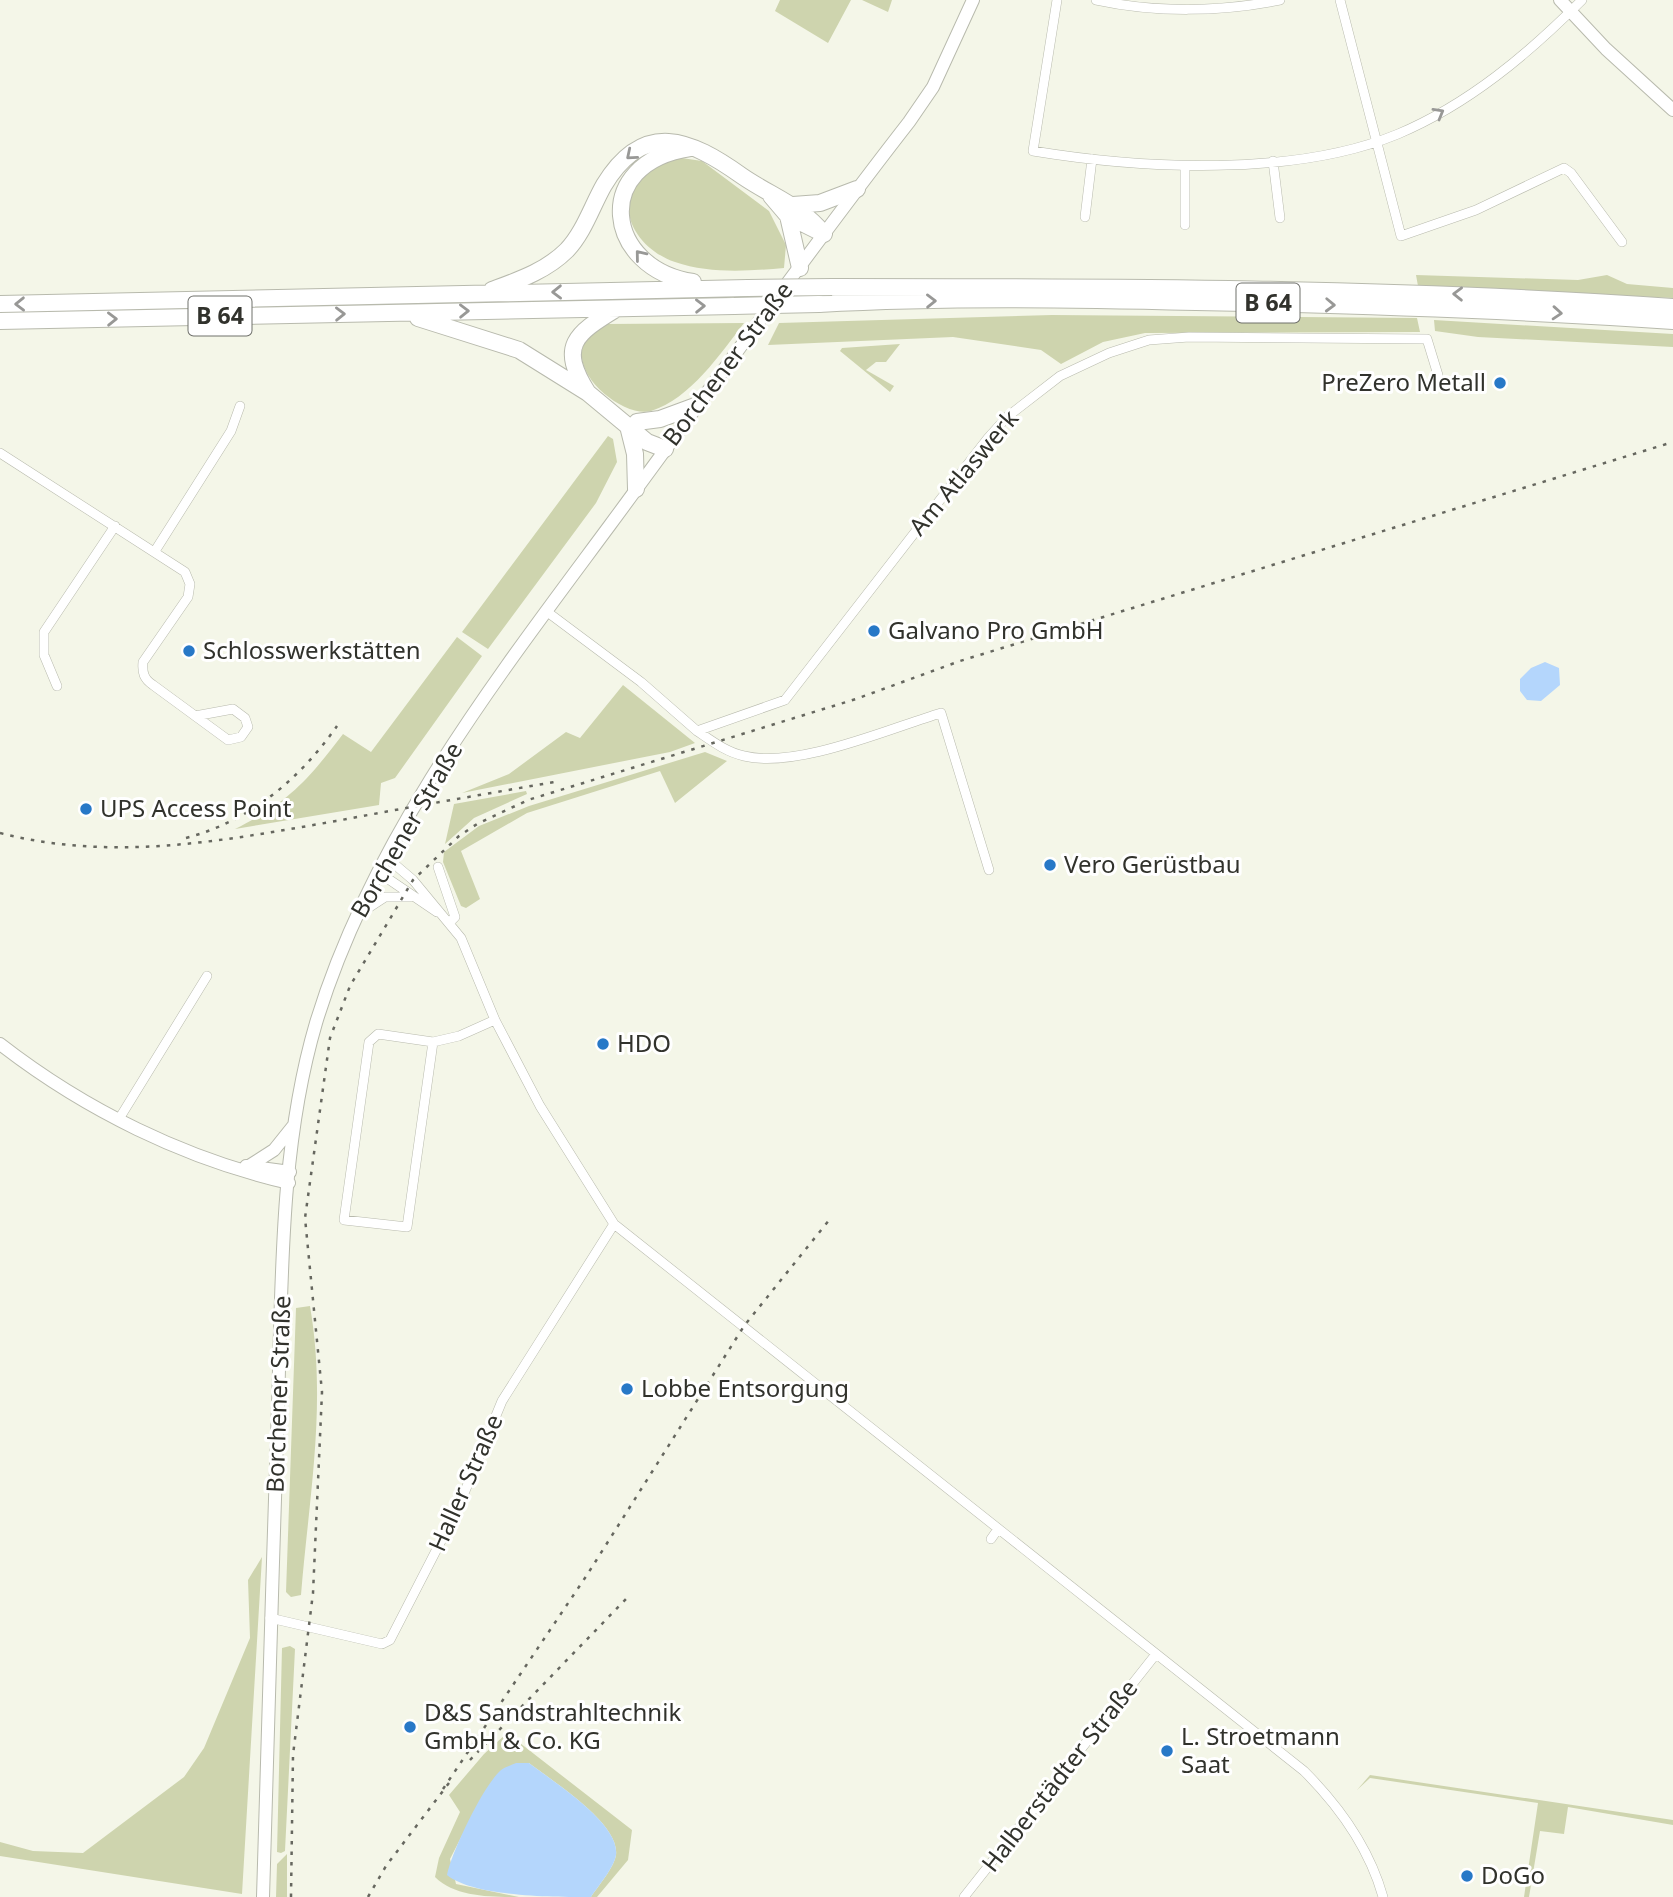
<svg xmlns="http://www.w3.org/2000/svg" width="1673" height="1897" font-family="'Noto Sans',sans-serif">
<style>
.green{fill:#ced4ae}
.water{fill:#b4d6fc}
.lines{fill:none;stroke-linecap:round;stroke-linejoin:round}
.minor-casing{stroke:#b8baad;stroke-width:10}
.secondary-casing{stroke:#b8baad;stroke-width:14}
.trunk-casing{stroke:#b8baad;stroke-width:18}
.minor{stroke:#fff;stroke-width:9}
.secondary{stroke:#fff;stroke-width:12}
.trunk{stroke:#fff;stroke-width:16}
.rail{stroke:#66675f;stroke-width:2.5;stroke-dasharray:3.5 7;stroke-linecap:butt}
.trunk-bridge-casing{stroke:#b8baad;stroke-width:18;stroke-linecap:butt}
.trunk-bridge{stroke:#fff;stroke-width:16}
.oneway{stroke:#989896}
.poi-dot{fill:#2778c7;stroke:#fff;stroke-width:2.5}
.labels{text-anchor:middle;stroke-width:6;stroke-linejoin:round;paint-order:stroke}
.shield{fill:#fff;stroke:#6f706b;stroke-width:2}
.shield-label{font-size:23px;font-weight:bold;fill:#31322c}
.street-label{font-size:24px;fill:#31322c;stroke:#fff}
.poi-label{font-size:24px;fill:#31322c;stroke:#fff;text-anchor:start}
</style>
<rect width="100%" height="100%" fill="#f4f6e8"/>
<path class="green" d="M780,0h71l-23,43 -53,-32z
M862,0h30l-4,12z
M675,157l27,4 67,50 17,34 -2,23c-36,3 -74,6 -109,-6 -39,-13 -66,-58 -29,-92 6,-6 20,-9 29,-13z
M1416,275l162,5 29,-5 20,9 46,4v10l-255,-12z
M1052,315l365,3 3,14 -275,1 -42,9 -42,22 -20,-14 -88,-13 -185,8 11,-22z
M1434,320l239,14v13l-195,-10 -43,-6z
M744,323c-23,30 -54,76 -93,88 -32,9 -108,-58 -45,-87z
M900,344l-14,18h-10l-10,8 28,16 -4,6 -50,-41 2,-3z
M608,436l5,3 4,23 -21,41 -108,146 -26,-17z
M457,637l25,19 -87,122 -14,5 -2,22 -144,24c54,-27 72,-48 108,-95l28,18z
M623,685l72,58 -25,9 -208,41 47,-19 57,-42 14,6z
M705,752l22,9 -52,42 -15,-32 -133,42 -66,38 19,48 -14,9 -5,-2 -18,-44 1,-10 35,-26 50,-20z
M526,791l1,3 -53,24 -29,26 9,-40z
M310,1306c17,99 -1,190 -9,289l-10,2 -5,-5 10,-284z
M262,1557l-20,337 -242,-38v-14l33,9 50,2 101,-76 20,-29 46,-110 -2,-58z
M290,1646l5,3 -10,202 -4,2 -4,-1 5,-204z
M507,1733l125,97 -4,30 -31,37h-6c7,-11 23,-29 25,-42 4,-32 -64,-74 -87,-92l-28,8 -28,43 -23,45 6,25 63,13c-29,0 -64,0 -84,-20l4,-19 21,-46 -11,-17 35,-41z
M1370,1775l303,45v5l-105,-18 -4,27 -24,-3 -11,66h-5l14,-94 -168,-25 -13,12z
M287,1854v43h-11l1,-33z"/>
<path class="water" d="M1545,662l14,6 1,17 -19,16 -14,-1 -7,-9v-12l11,-11z
M516,1763h13c23,18 91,60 87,92 -2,13 -18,31 -25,42 -37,0 -117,0 -144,-22 5,-24 36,-89 54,-105 4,-3 11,-5 15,-7z"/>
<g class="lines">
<g class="minor-casing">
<path id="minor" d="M1057,0l-24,151c109,18 261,26 365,-17 71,-30 130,-80 184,-134
M1096,0c60,13 125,12 184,0
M1340,0l61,236 75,-26 88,-42 7,5 51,69
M1273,161l7,57
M1085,217l7,-58
M1185,225v-59
M0,453l185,119 5,12 -2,13 -45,65c-1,11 1,17 10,23l75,55 13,-3 7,-10 -3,-9 -12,-9 -38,7
M155,551l76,-120 9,-25
M546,611l95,71 56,49 88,-31 203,-262 19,-21 53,-41 49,-23 40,-13 40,-3 238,2 11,36
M57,686l-13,-31v-23l71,-106
M697,731c15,10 29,21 47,25 53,13 144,-27 197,-43l48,157
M386,857l27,23 48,58 34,82 45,86 74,118 690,547c36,36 65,76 79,126
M438,867l17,50 -5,5
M378,872l59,40
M359,914l26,-17h25
M433,1042l-26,185 -63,-7 25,-178 9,-8 55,8 26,-6 36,-16
M119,1119l88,-143
M991,1539l7,-10
M270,1618l112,26 8,-4 68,-132 44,-107 112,-177
M964,1897l192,-243"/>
</g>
<g class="secondary-casing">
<path id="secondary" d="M1560,0l46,49 67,61
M0,1044c85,66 185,115 289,139
M246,1166l44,6
M249,1166l25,-16 20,-25
M263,1897c4,-164 10,-328 15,-492 4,-126 2,-260 38,-382 56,-185 180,-344 294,-498 99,-134 196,-271 299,-403l24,-35 40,-87"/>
</g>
<g class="trunk-casing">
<path id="trunk" d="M690,148c-100,15 -85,121 3,134
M771,196l17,20 34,17
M793,205l27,-2 37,-14
M788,216l12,52
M832,287c281,0 561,0 841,20
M492,290c27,-10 54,-19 75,-40 17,-18 25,-44 37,-65 40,-66 86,-46 138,-9 29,20 60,30 82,58
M0,304l748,-16
M819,304c126,-7 252,-5 377,-2 159,3 318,8 477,19
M418,318l101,32 69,43 59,49 18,7
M0,321l734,-15
M588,393c-30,-47 -13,-59 28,-84
M637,422l23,-3 38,-14
M629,430l6,24 1,35"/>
</g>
<use href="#minor" class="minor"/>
<use href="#secondary" class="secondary"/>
<use href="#trunk" class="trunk"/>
<path class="rail" d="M0,833c113,29 223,8 336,-12 74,-14 149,-27 224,-40
M186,838c64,-17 113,-58 151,-112
M470,1760l156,-161
M443,1789l144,-214 157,-249 86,-107
M291,1897l2,-142 20,-162 9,-201 -17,-174 25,-180 20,-52 63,-106 46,-44 18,-12 51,-24 328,-101 104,-38 713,-219
M368,1897l18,-31 63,-83"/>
<g class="trunk-bridge-casing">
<path id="trunk-bridge" d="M748,288l84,-1
M734,306l85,-2"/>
</g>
<use href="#trunk-bridge" class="trunk-bridge"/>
</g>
<defs><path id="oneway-chevron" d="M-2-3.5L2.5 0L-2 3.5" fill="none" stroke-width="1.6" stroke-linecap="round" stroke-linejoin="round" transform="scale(1.75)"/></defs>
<g class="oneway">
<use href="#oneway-chevron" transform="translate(1439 113) rotate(-30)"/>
<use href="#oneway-chevron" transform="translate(631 155) rotate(140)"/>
<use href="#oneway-chevron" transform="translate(640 255) rotate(-129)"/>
<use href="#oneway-chevron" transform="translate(557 292) rotate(179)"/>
<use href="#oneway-chevron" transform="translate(1458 294) rotate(-179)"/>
<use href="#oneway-chevron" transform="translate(931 301) rotate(-1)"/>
<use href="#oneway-chevron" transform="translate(20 304) rotate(179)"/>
<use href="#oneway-chevron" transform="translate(1330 305) rotate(2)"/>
<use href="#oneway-chevron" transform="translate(700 306) rotate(-1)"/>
<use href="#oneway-chevron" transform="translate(464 311) rotate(-1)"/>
<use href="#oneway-chevron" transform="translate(1557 313) rotate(4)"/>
<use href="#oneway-chevron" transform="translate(340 314) rotate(-1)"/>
<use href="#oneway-chevron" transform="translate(112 319) rotate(-1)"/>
</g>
<g class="poi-dot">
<circle cx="1500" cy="383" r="7"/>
<circle cx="874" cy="631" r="7"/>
<circle cx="189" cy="651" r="7"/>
<circle cx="86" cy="809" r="7"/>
<circle cx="1050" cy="865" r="7"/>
<circle cx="603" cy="1044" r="7"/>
<circle cx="627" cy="1389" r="7"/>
<circle cx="410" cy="1727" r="7"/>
<circle cx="1167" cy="1751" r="7"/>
<circle cx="1467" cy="1876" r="7"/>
</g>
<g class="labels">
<g class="shield">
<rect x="1236.5" y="283.5" width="63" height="39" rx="5"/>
<rect x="188.5" y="296.5" width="63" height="39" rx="5"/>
</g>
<g class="shield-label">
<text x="1268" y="311">B 64</text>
<text x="220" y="324">B 64</text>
</g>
<g class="street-label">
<text transform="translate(728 364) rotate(-53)" y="8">Borchener Straße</text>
<text transform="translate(964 473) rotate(-50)" y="8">Am Atlaswerk</text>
<text transform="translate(407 830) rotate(-60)" y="8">Borchener Straße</text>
<text transform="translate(279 1394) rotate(-88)" y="8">Borchener Straße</text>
<text transform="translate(466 1483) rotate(-66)" y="8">Haller Straße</text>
<text transform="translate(1060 1776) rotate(-52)" y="8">Halberstädter Straße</text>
</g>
<g class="poi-label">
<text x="1486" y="391" text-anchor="end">PreZero Metall</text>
<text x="888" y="639">Galvano Pro GmbH</text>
<text x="203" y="659">Schlosswerkstätten</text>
<text x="100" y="817">UPS Access Point</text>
<text x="1064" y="873">Vero Gerüstbau</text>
<text x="617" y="1052">HDO</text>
<text x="641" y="1397">Lobbe Entsorgung</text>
<text x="424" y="1721">D&amp;S Sandstrahltechnik<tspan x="424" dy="28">GmbH &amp; Co. KG</tspan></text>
<text x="1181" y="1745">L. Stroetmann<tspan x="1181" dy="28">Saat</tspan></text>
<text x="1481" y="1884">DoGo</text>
</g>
</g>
</svg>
